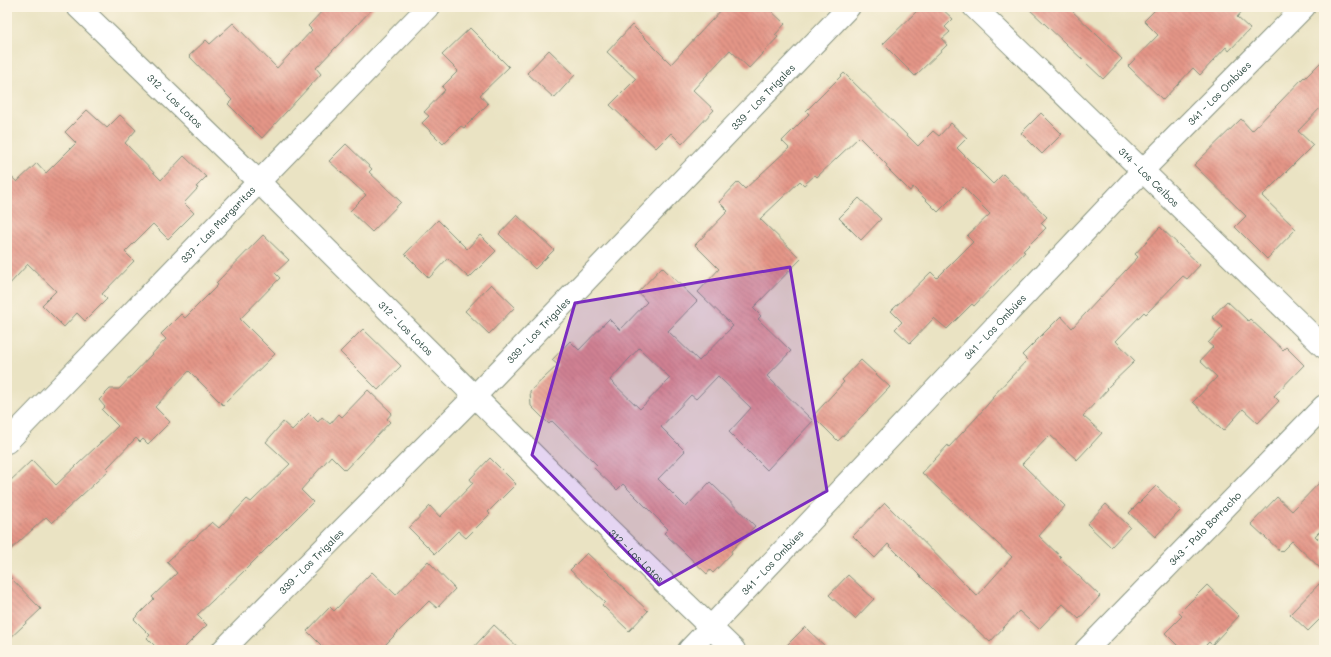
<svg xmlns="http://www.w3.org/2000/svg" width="1331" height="657" font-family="Mali,sans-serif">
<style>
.building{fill:url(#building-back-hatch);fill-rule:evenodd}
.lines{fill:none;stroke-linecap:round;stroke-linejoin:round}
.street-casing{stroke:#84907c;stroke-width:24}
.street{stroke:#fff;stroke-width:22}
.marked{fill:#7b2cbf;fill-opacity:0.2;stroke:#7b2cbf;stroke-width:3;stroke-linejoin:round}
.labels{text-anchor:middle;stroke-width:3;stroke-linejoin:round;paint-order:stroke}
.street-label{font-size:10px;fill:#1f3d34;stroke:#fcf5e5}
</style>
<defs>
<pattern id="building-back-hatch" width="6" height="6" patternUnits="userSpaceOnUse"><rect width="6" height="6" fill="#e49587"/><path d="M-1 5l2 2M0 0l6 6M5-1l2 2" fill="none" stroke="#b87b6f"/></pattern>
</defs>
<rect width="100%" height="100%" fill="#fcf5e5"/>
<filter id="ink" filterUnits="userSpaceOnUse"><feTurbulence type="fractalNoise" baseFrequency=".025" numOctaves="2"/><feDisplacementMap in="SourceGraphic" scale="8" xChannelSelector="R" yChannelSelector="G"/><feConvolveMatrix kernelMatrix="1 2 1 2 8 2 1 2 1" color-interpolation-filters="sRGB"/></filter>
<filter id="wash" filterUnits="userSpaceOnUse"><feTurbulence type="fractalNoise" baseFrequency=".012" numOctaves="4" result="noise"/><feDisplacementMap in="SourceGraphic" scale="16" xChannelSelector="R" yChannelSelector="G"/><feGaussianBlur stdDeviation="0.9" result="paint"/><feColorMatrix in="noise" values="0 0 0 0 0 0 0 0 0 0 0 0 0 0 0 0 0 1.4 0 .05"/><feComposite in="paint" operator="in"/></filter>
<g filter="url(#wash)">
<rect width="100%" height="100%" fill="#eae3c3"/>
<g id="blocks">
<path class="building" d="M326,7h48l-58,61 5,6 -59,64 -34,-34 4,-4 -43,-44 17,-16 4,4 23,-21 44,45 35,-38 -4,-4z
M724,7h43l18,17 -10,11 3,2 -29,31 -19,-18 -37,40 21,20 -32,34 -11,-11 -15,15 -46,-43 26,-26 -29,-27 25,-27 39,39z
M921,7h19l13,12 -8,8 5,5 -8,7 5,6 -32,31 -32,-32z
M1027,7h41l54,52 -19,20z
M1158,7h88l-9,10 13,12 -21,22 -3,-4 -26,28 -7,-7 -30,32 -35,-34 30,-31 -14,-14z
M470,28l39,39 -29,28 8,9 -24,24 -3,-2 -18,18 -21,-21 7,-7 -5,-4 21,-22 -3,-3 16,-16 -16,-16z
M549,50l26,25 -21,23 -27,-25z
M1324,59v45l-26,27 15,14 -51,51 34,33 -29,30 -32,-32 11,-11 -52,-51 47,-46 11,12 52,-54 1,1z
M844,73l74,73 15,-15 6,5 12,-13 16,15 -10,10 36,36 10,-10 44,43 -6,6 5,5 -23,23 2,1 -51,54 -2,-2 -25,25 -13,-11 -24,25 -15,-14 7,-7 -11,-11 40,-39 6,6 36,-36 -6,-6 23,-22 -27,-27 -25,25 -25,-25 -3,4 -24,-24 1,-2 -28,-28 -42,40 -2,-2 -11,10 -4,-4 -40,38 41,40 -48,49 8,8 -3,3 33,32 -24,25 46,45 -46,49 -38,-38 22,-24 -33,-32 -22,23 -5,-4 -30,32 24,24 -27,28 28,28 24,-25 45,44 -24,25 1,2 -19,20 -3,-3 -3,4 -43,-41 4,-4 -45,-45 -6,6 -23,-22 3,-3 -45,-44 -3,3 -18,-18 -1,-15 28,-26 -6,-5 18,-19 9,9 30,-31 11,11 27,-28 -9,-10 24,-25 35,34 -29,30 31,30 34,-35 -35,-34 21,-23 -24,-24 33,-34 -9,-9 19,-20 7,7 44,-41 -7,-7 27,-27 -3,-3zM639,348l31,30 -30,31 -30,-29z
M87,110l20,18 13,-13 16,15 -11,13 36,37 23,-24 22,21 -10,10 2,1 -14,15 10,10 -26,26 -15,-15 -28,28 9,9 -32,33 5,5 -22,22 -8,-8 -13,14 -22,-22 14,-14 -28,-27 -21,23v-114l10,9 20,-19 9,10 30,-30 -11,-11z
M1041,113l21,21 -20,20 -21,-21z
M346,144l26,25 -3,3 32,30 -29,30 -22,-21 16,-16 -37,-34z
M859,198l22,21 -20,21 -22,-22z
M517,215l37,35 -19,19 -36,-35z
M438,220l29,29 13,-14 16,16 -27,27 -21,-20 -19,20 -24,-24z
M1160,227l40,38 -13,14 -4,-3 -37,38 -2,-2 -28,29 19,20 -28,27 1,1 -25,27 19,17 -25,27 -27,-25 -28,29 43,42 -26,30 22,21 -1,1 40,38 -21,23 -16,-15 -24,25 -20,-18 -29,31 -49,-45 -53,-53 -13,14 -22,-22 32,-33 92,93 35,-39 -90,-84 26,-28 1,2 28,-30 16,-19 -1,-1 35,-37 -5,-5 39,-39 11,12 66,-71 -3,-3z
M263,235l26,25 -14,13 5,5 -40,41 35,35 -52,51 -34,-34 -34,36 15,15 -22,22 -5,-5 -3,3 -4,-4 -29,30 2,2 -57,53 -6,-6 -39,36v-69l25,-24 24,25 62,-59 -16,-16 3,-3 -6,-7 11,-11h9l47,-50 -5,-5 20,-20 4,4 33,-33 -2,-2z
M491,284l24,23 -26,27 -24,-23z
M1227,301l21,20 2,-2 33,31 3,-3 18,18 -30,31 5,5 -21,22 -15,-14 -20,22 -30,-29 24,-25 -17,-16 13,-14 -5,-4 15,-16 -11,-10z
M363,329l38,37 -23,24 -38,-38z
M861,360l29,27 -52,54 -25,-25 31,-34 -2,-2z
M368,390l24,23 -5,6 3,3 -45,48 -14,-14 -30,34 12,12 -71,71 -45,42 10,10 -25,25h-23l-12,-12 3,-3 -16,-16 20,-20 -2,-2 25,-24 -10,-11 24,-23 2,1 19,-18 7,6 28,-29 4,3 39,-38 -24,-22 17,-20 9,8 17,-17 9,9 4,-5 8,7 9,-10 3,3z
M490,458l26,26 -28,28 2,2 -24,24 -8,-7 -23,23 -26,-26 21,-22 10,11 33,-34 -3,-4z
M1324,478v49l-9,9 9,9v27l-32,-31 -11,11 -30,-28 26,-27 15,14z
M1156,486l25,24 -26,27 -26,-24z
M1106,504l24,23 -19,20 -24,-23z
M587,553l61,58 -19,20 -27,-26 3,-3 -35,-32z
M428,561l27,28 -18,19 -8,-7 -49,49h-54l-19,-19 23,-24 4,4 38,-39 24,23z
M7,574l34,35 -34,32z
M848,575l26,24 -19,20 -26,-24z
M1324,579v36l-16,16 -18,-17z
M1207,585l32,31 -27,29 -3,-3 -8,8h-19l-17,-17 17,-17 -3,-3z
M494,625l27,25h-50z
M805,627l24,23h-47z"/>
</g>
</g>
<g filter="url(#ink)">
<use href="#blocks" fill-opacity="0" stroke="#84907c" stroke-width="1"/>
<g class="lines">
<g class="street-casing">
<g id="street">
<path id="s1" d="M78,7l181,175 327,325 148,143"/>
<path id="s2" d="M974,7l350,340"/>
<path id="s3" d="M7,442l421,-435"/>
<path id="s4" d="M223,650l252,-254 374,-389"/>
<path id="s5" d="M689,650l454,-480 161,-163"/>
<path id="s6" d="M1086,650l238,-244"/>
</g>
</g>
<use href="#street" class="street"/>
</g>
</g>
<path class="marked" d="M790,267l37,224 -168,94 -127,-130 43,-152z"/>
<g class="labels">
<g class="street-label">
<text dy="4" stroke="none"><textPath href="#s5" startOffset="769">341 - Los Ombúes</textPath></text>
<text dy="4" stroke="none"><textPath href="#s4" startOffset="773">339 - Los Trigales</textPath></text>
<text dy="4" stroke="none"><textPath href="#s1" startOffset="135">312 - Los Lotos</textPath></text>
<text dy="4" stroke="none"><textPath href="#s2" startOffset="244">314 - Los Ceibos</textPath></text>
<text dy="4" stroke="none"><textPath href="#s3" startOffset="303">337 - Las Margaritas</textPath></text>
<text dy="4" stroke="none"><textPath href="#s5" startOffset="445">341 - Los Ombúes</textPath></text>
<text dy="4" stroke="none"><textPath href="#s1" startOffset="459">312 - Los Lotos</textPath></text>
<text dy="4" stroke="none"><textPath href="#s4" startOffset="449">339 - Los Trigales</textPath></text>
<text dy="4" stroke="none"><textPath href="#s6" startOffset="170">343 - Palo Borracho</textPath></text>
<text dy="4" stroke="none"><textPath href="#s1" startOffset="783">312 - Los Lotos</textPath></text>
<text dy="4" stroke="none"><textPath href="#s4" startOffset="125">339 - Los Trigales</textPath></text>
<text dy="4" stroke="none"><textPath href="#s5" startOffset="121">341 - Los Ombúes</textPath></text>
</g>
</g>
<rect width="1331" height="657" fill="none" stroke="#fcf5e5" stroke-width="24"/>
</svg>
